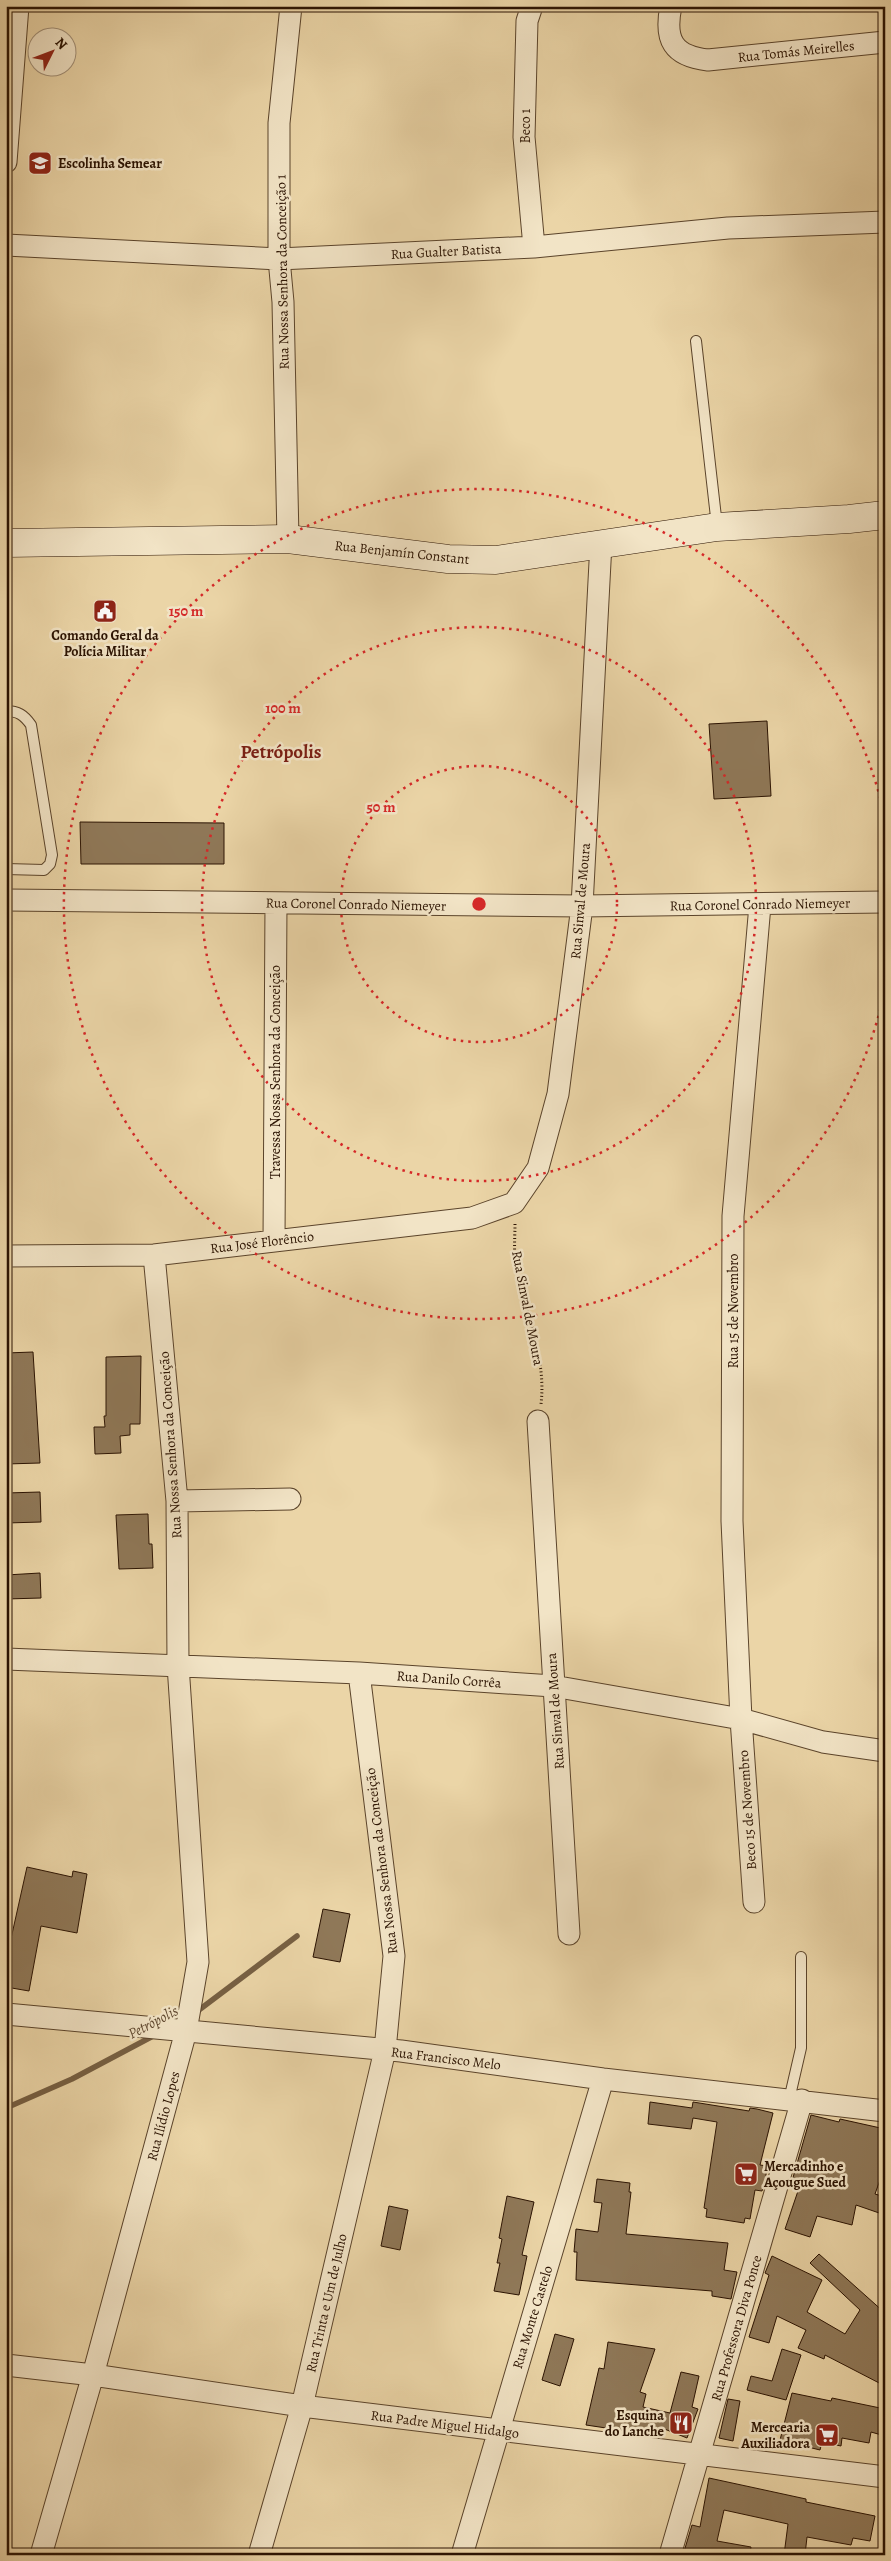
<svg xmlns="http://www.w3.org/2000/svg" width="891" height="2561" font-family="Alegreya,serif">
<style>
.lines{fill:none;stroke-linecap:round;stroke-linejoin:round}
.stream{stroke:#776043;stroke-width:5.5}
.building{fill:#8f7858;stroke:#2b1302}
.lane-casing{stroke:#5b442b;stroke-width:12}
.street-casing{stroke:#5b442b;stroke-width:23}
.secondary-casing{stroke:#2b1302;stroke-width:29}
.path{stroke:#2b1302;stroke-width:3;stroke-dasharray:1 2.5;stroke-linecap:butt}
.lane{stroke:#f2e4c6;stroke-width:10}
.street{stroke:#f2e4c6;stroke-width:21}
.secondary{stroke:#f2e4c6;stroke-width:28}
.ring{fill:none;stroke:#d62828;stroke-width:2.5;stroke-dasharray:2.5 5}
.labels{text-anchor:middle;stroke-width:5;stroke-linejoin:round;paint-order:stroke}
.street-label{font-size:14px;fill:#2b1302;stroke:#f2e4c6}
.poi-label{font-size:14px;font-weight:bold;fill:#2b1302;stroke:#f2e4c6;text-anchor:start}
.water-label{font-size:15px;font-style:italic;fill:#5e462e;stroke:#f2e4c6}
.district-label{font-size:19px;font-weight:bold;fill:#7a1f14;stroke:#f2e4c6}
.centre{fill:#d62828;stroke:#f2e4c6;stroke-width:2.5}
.ring-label{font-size:15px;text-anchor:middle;font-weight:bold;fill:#d62828;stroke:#f2e4c6;stroke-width:5;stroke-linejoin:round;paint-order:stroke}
</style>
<rect width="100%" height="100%" fill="#ebd5a7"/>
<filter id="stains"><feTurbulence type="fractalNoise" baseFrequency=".004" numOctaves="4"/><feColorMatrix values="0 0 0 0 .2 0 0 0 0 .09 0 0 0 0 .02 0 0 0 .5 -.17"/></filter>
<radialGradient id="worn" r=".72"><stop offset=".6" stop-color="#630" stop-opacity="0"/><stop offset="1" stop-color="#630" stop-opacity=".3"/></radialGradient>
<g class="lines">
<path class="stream" d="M195,2013l102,-77
M6,2108l66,-29 83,-44"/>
</g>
<path class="building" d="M767,721l4,75 -57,3 -5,-75z
M80,822l144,1v41h-143z
M33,1352l7,111 -34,1v-111z
M141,1356l-1,68h-10v11l-10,1 1,17 -26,1 -1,-27h11l-1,-11h2v-59z
M40,1492l1,30 -35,1v-30z
M148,1514l1,30h3l1,24 -34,1 -3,-54z
M40,1573l1,25 -35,1v-24z
M27,1867l45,10 1,-6 14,3 -10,59 -36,-7 -12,65 -23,-4v-26z
M323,1909l27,5 -10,48 -27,-5z
M650,2102l42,6 1,-6 56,9 1,-3 7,1 16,4 -13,52 7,1 -2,17 -3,8 -7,-1 -5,29 -5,-1 -1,5 -38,-6 1,-8 -3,-1 13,-86 -24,-4 -2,11 -43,-5z
M811,2115l28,7 1,-3 45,10v37l-10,28 10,3v18l-29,-10 -4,20 -35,-9 -7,21 -25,-8 13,-38 -8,-3z
M597,2179l33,4 -1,9h2l-5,42 102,9 -4,27 13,2 -6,27 -19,-3v-5l-136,-11 1,-28h-3l2,-23 22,3 4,-29 -8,-1z
M507,2196l27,6 -12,53 5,1 -8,39 -25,-4 6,-28h-3l5,-24 -3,-1z
M389,2206l19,4 -8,40 -19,-4z
M819,2254l66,59v73l-60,-31 -1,4 -26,-11 8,-18 -29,-14 -8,27 -20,-6 20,-62 -4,-2 7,-17 50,24 -15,32 38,22 15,-24 -50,-47z
M555,2334l19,5 -14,47 -18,-6z
M608,2342l47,7 -15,43 6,2 -3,13 27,6 11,-41 18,4 -7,31 6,2 -11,29 -25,-10 -2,8 -74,-11 13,-57 5,1z
M782,2349l19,6 -15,45 -39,-10 4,-14 21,5z
M792,2393l39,8 1,-3 53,11v27l-14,-4 -2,11 -27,-5 -1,8 -19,-4 -2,8 -40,-10z
M728,2399l12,2 -7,40 -14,-3z
M709,2478l97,21v3l69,14 -5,25 -17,-3 -2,7 -44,-8 -2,18h-21l4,-31 -64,-14 -7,31 34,6 -1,8h-67l9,-30 8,2z"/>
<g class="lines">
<g class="lane-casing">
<path id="lane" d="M696,341l21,185
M6,711c12,0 18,4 25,14l21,130 -2,9 -6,6 -38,-1
M789,2100l12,-52v-91"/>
</g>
<g class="street-casing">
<path id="street" d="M532,6l-5,15 -3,116 10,110
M671,6c-7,34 2,50 37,54l177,-18
M6,162l12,-156
M6,245l273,14 255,-12 194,-19 157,-6
M288,539l-5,-237 -4,-43v-136l12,-117
M6,900l576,6 303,-4
M274,1241l2,-338
M6,1256l148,-1 318,-37 42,-15 24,-35 20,-74 24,-188 19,-363
M538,1421l31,513
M177,1501l113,-2
M6,1659l353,14 194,13 188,33 82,23 62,9
M754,1902l-13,-183 -9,-198 1,-305 27,-311
M6,2014l395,37 202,28 282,32
M6,2365l87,10 209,31 583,71
M41,2555l52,-180 93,-344 12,-69 -20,-297 -1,-164 -23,-246
M259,2555l43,-149 83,-356 9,-94 -35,-283
M462,2555l141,-476
M670,2555l132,-455"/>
</g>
<g class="secondary-casing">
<path id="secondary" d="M6,543l282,-4 160,20 48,1 221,-33 132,-8 36,-4"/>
</g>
<path class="path" d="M515,1224c0,11 -1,23 0,34 7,49 32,96 26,146"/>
<use href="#lane" class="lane"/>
<use href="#street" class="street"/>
<use href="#secondary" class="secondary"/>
</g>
<g class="ring">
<circle cx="479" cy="904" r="138"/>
<circle cx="479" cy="904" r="277"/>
<path d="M884 994A415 415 0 1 1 884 814"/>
</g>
<defs>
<g id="school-square" transform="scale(1.25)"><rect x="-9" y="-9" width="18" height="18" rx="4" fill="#8f2418" stroke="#f2e4c6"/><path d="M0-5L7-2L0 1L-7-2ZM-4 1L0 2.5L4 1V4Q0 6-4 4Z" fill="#fff"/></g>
<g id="civic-square" transform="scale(1.25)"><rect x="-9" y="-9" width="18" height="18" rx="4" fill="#8f2418" stroke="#f2e4c6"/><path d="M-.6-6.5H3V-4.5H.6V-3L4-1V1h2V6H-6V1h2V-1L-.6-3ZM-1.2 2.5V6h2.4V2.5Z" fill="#fff"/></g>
<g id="supermarket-square" transform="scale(1.25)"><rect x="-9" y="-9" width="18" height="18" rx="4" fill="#8f2418" stroke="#f2e4c6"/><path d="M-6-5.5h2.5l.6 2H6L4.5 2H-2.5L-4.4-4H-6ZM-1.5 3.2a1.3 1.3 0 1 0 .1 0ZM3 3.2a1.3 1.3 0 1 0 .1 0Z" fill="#fff"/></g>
<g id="restaurant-square" transform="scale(1.25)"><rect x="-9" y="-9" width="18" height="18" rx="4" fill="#8f2418" stroke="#f2e4c6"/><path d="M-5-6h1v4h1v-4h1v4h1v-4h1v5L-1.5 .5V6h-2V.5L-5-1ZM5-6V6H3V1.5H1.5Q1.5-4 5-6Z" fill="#fff"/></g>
</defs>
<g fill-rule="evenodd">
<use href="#school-square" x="40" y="163"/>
<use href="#civic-square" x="105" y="611"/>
<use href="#supermarket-square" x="746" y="2174"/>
<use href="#restaurant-square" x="681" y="2423"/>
<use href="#supermarket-square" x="827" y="2435"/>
</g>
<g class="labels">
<g class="street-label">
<text transform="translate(796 51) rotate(-6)" y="5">Rua Tomás Meirelles</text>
<text transform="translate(525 126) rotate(-90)" y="5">Beco 1</text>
<text transform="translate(446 251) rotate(-3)" y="5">Rua Gualter Batista</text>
<text transform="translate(282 272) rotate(-91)" y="5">Rua Nossa Senhora da Conceição 1</text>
<text transform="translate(402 552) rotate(6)" y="5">Rua Benjamín Constant</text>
<text transform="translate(580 901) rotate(-85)" y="5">Rua Sinval de Moura</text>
<text transform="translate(356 904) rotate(1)" y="5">Rua Coronel Conrado Niemeyer</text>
<text transform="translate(760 904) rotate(-1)" y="5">Rua Coronel Conrado Niemeyer</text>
<text transform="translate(275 1072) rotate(-90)" y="5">Travessa Nossa Senhora da Conceição</text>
<text transform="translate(262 1242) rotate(-7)" y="5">Rua José Florêncio</text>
<text transform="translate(528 1308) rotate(79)" y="5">Rua Sinval de Moura</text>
<text transform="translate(733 1311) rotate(-90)" y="5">Rua 15 de Novembro</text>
<text transform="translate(170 1445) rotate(-94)" y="5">Rua Nossa Senhora da Conceição</text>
<text transform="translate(449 1679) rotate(4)" y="5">Rua Danilo Corrêa</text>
<text transform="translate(555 1711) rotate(-94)" y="5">Rua Sinval de Moura</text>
<text transform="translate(747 1810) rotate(-94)" y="5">Beco 15 de Novembro</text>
<text transform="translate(381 1861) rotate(-97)" y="5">Rua Nossa Senhora da Conceição</text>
<text transform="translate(446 2058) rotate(7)" y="5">Rua Francisco Melo</text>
<text transform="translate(163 2116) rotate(-75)" y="5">Rua Ilídio Lopes</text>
<text transform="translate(326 2303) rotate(-77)" y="5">Rua Trinta e Um de Julho</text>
<text transform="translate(532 2317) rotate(-73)" y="5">Rua Monte Castelo</text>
<text transform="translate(736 2328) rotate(-74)" y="5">Rua Professora Diva Ponce</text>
<text transform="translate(445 2424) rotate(7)" y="5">Rua Padre Miguel Hidalgo</text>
</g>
<g class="poi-label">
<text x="58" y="168">Escolinha Semear</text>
<text x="105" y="640" text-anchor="middle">Comando Geral da<tspan x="105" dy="16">Polícia Militar</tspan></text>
<text x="764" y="2171">Mercadinho e<tspan x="764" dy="16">Açougue Sued</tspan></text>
<text x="664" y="2420" text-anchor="end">Esquina<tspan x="664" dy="16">do Lanche</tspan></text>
<text x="810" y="2432" text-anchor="end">Mercearia<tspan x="810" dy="16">Auxiliadora</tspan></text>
</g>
<g class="water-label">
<text transform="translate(153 2022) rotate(-28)" y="5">Petrópolis</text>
</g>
<g class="district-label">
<text x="281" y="758">Petrópolis</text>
</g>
</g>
<circle cx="479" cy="904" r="8" class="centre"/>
<g class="ring-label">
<text x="186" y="616">150 m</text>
<text x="283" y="713">100 m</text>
<text x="381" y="812">50 m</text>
</g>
<rect width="891" height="2561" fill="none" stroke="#ebd5a7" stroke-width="25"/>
<rect x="8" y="8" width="876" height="2546" fill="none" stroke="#2b1302" stroke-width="2.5"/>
<rect x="12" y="12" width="866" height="2536" fill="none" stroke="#2b1302"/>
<g transform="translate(52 52) rotate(48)"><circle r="24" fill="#f2e4c6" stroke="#a29078"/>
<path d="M0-4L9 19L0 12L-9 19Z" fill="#8f2418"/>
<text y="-8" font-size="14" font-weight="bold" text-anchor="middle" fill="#2b1302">N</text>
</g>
<rect width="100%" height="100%" filter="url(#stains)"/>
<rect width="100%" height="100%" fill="url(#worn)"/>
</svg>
